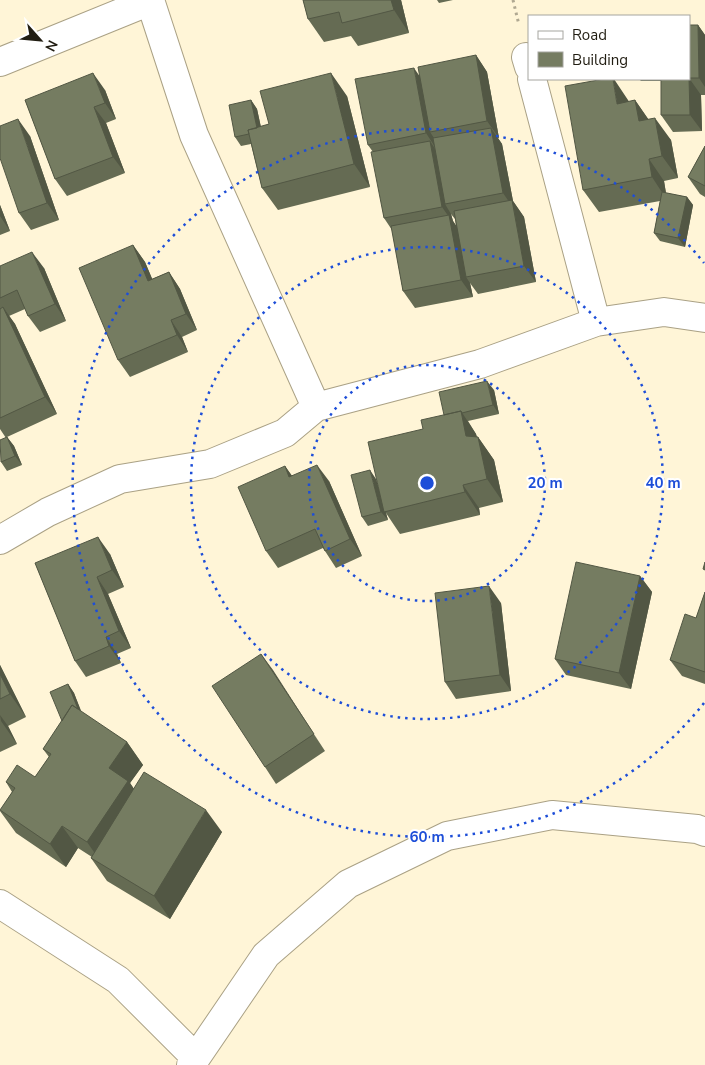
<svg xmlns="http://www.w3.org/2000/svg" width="705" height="1065" font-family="'Nunito Sans',sans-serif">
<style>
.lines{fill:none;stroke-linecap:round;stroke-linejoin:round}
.street-casing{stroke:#aaa185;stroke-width:30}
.path{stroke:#b0a891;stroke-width:3;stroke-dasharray:2.5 4;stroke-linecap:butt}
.street{stroke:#fff;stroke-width:28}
.wall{fill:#656b53;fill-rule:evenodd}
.shaded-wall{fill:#525744}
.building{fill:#757c61;stroke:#525744}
.ring{fill:none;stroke:#1d4ed8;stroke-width:2.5;stroke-dasharray:2.5 5}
.centre{fill:#1d4ed8;stroke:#fff;stroke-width:2.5}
.ring-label{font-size:15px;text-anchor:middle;font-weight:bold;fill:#1d4ed8;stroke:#fff;stroke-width:4;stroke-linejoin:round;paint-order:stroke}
</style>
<rect width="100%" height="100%" fill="#fff5d7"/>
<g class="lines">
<g class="street-casing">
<path id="street" d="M150,0l44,135 122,272
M526,57l3,10
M0,62l150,-61
M532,79l64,243
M0,540l48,-28 72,-33 90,-15 75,-31 31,-26 164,-43 116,-42 68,-10 41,6
M0,904l118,76 77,77
M191,1065l75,-110 82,-71 99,-48 105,-21 145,14 8,3"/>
</g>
<path class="path" d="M513,0l6,25"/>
<use href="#street" class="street"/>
</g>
<path class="wall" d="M303,0h98l8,33 -51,13 -7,-10 -27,6 -16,-23z
M437,0h16l-14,3z
M698,25l7,10v60h-4l1,36 -29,1 -12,-17v-34h-20l-2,-2h50z
M476,55l11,17 12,66h-1l4,6 11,57 11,16 12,65 -58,12 -8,-11 3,14 -58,11 -12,-17 -11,-61 -8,-12 -11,-66 -5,-7 51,-69zM451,214l4,5 1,7 -3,-5z
M105,90l11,29 -10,4 19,50 -58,23 -12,-17 -30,-79z
M347,96l23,91 -92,23 -16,-22 -11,-44 -10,2 -6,-9 16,-37 6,9 4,18z
M628,100l1,2 6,-2 13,19 23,21 7,38 -14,3 2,12 21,4 6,8 -8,42 -25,-6 -6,-8 6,-32 -61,11 -16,-22z
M30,136l29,84 -28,10 -12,-17z
M705,146v51l-5,-3 -12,-17z
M0,205l10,26 -10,4z
M133,245l12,17 7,17 17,-7 11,17 17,41 -15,7 6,15 -58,25 -12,-17z
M0,266l44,2 22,53 -26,11 -12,-16 -3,-7 -16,7 6,8 42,90 -50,23 7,9 8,19 -15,6 -6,-9 5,-24 -6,-9z
M494,390l5,24 -31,7 8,13 1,3h1l16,23 9,42 -24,6 1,7 -80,19 -14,-21 2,7 -20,6 -6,-9 14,-38 5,18 63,-82z
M285,466l7,10 37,5 33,75 -26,12 -11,-17 -2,-3 -45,20 -12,-17z
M110,554l14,33 -16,7 23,54 -14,6 4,9 -35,14 -11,-16 -40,-98z
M640,576l12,16 -21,97 -65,-14 -11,-16z
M705,592v92l-23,-8 -12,-16 26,-42z
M501,603l10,88 -55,8 -11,-17z
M261,654l64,97 -49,33 -11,-17z
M0,665l26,52 -18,9 9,18 -17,8z
M68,684l6,9 7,19 46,30 16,23 -13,18 4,6 88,43 -52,87 -63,-38 -16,-23 1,-1 -14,-9 -12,19 -50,-34 -16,-22 12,-19 -6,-10 29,-5 14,-20 -6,-8 19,-28z"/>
<path class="shaded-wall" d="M391,0h10l8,33 -15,-23z
M698,25l7,10v52l-6,-9z
M476,55l11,17 12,66 -12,-17z
M414,68l11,16 5,48 6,9 1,9 -11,-17z
M93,73l12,17 11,29 -11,-16z
M331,73l16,23 23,91 -16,-23z
M689,78l12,17 1,36 -12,-16z
M613,79h1l14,21 5,26 -16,-22z
M251,100l6,9 7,33 -6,-9z
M635,100l16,23 -12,-2z
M94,107l12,16 19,50 -12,-16z
M655,118l16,22 7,38 -16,-22z
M18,119l12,17 29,84 -12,-17z
M491,128l11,16 11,57 11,16 12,65 -12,-16 -10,-57 -11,-16z
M430,141l11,17 4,46 6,10 2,7 7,10 6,46 4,6 3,14 -12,-17 -12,-63 -7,-10z
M649,159l15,22 3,19 -15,-23z
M687,197l6,8 -8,42 -7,-9z
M0,205l10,26 -10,-15z
M133,245l12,17 15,35 -12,-16z
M32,252l12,16 22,53 -11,-17z
M169,272l11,17 17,41 -11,-16z
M3,307l12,17 42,90 -12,-17z
M171,320l11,17 6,15 -11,-17z
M487,381l7,9 5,24 -6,-9z
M461,411l15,23 6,25 -16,-23z
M7,437l7,9 8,19 -7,-9z
M478,437l16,23 9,42 -16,-23z
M317,465l12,16 33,75 -12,-17z
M285,466l12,17 -8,-6z
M370,470l6,9 12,41 -7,-8z
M463,485l16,23 1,7 -15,-23z
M98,537l12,17 14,33 -12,-17z
M640,576l12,16 -21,97 -12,-16z
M97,577l11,17 23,54 -12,-17z
M489,586l12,17 10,88 -11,-16z
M106,637l11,17 4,9 -12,-17z
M261,654l12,16 52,81 -11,-17z
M0,665l26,52 -16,-23 -10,-20z
M68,684l6,9 14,35 -7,-9z
M0,715l8,11 9,18 -16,-23z
M127,742l16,23 -13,18 14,21 -41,61 -16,-23 22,-74z
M206,810l16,22 -52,87 -16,-23z
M62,826l16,22 -12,19 -16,-23z"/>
<path class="building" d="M303,0h88l3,10 -52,13 -3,-11 -31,7z
M689,25h9l1,53h-10l1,37h-29v-36h28z
M476,55l11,66 -57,11 -12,-65z
M414,68l12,65 -58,12 -13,-66z
M93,73l12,30 -11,4 19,50 -58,22 -30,-79z
M331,73l23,91 -92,24 -14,-58 21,-6 -9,-33z
M604,79h9l4,25 18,-4 4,21 16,-3 7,38 -13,3 3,18 -69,13 -18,-104z
M251,100l6,28 -9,2 1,4 -14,3 -6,-32z
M18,119l29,84 -28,10 -19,-55v-32z
M491,128l12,65 -58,11 -12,-66z
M430,141l12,66 -58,11 -13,-66z
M705,146v40l-17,-9z
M662,192l25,5 -9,41 -24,-5z
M512,200l12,66 -58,11 -12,-66z
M449,215l12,65 -58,11 -12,-65z
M133,245l15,36 21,-9 17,42 -15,6 6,15 -59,25 -39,-92z
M32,252l23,52 -27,12 -11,-26 -17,8v-32z
M3,307l42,90 -45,21v-109z
M487,381l6,24 -31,8 -1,-2 -17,4 -5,-23z
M461,411l5,25 12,1 9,42 -24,6 2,7 -81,20 -16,-70 55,-13 -2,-9z
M7,437l8,19 -14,6 -1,-22z
M317,465l33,74 -25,12 -10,-22 -49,22 -28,-64 47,-21 4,11z
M370,470l11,42 -19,5 -11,-42z
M98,537l14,33 -15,7 22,54 -13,6 3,9 -34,15 -40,-98z
M576,562l64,14 -21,97 -64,-14z
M705,562v8l-2,-1z
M489,586l11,89 -55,7 -10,-89z
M705,592v80l-35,-12 15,-46 11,4z
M261,654l53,80 -49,33 -53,-81z
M0,674l10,20 -10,5z
M68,684l10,25 -6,-4 -10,16 -12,-29z
M72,705l55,37 -18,26 19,13 -41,61 -25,-16 -12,18 -50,-34 15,-22 -9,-6 11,-17 18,12 16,-23 -8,-5z
M144,772l62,38 -52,86 -63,-38z"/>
<g class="ring">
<circle cx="427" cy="483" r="118"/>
<circle cx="427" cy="483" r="236"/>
<path d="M704 703A354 354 0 1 1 704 263"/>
</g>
<circle cx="427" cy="483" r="8" class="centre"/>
<g class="ring-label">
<text x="545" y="488">20 m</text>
<text x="663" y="488">40 m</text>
<text x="427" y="842">60 m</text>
</g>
<rect x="528" y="15" width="162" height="65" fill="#ffffff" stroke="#a6a5a0"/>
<rect x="538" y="31" width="25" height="8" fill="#ffffff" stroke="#a6a5a0"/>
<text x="572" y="40" font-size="15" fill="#211d12">Road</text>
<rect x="538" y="52" width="25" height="15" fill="#757c61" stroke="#a6a5a0"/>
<text x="572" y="65" font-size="15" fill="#211d12">Building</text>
<g transform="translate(40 40) rotate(117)" stroke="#ffffff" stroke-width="4" paint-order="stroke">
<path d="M0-4L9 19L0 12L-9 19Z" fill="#211d12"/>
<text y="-8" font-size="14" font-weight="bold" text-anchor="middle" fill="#211d12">N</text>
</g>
</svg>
